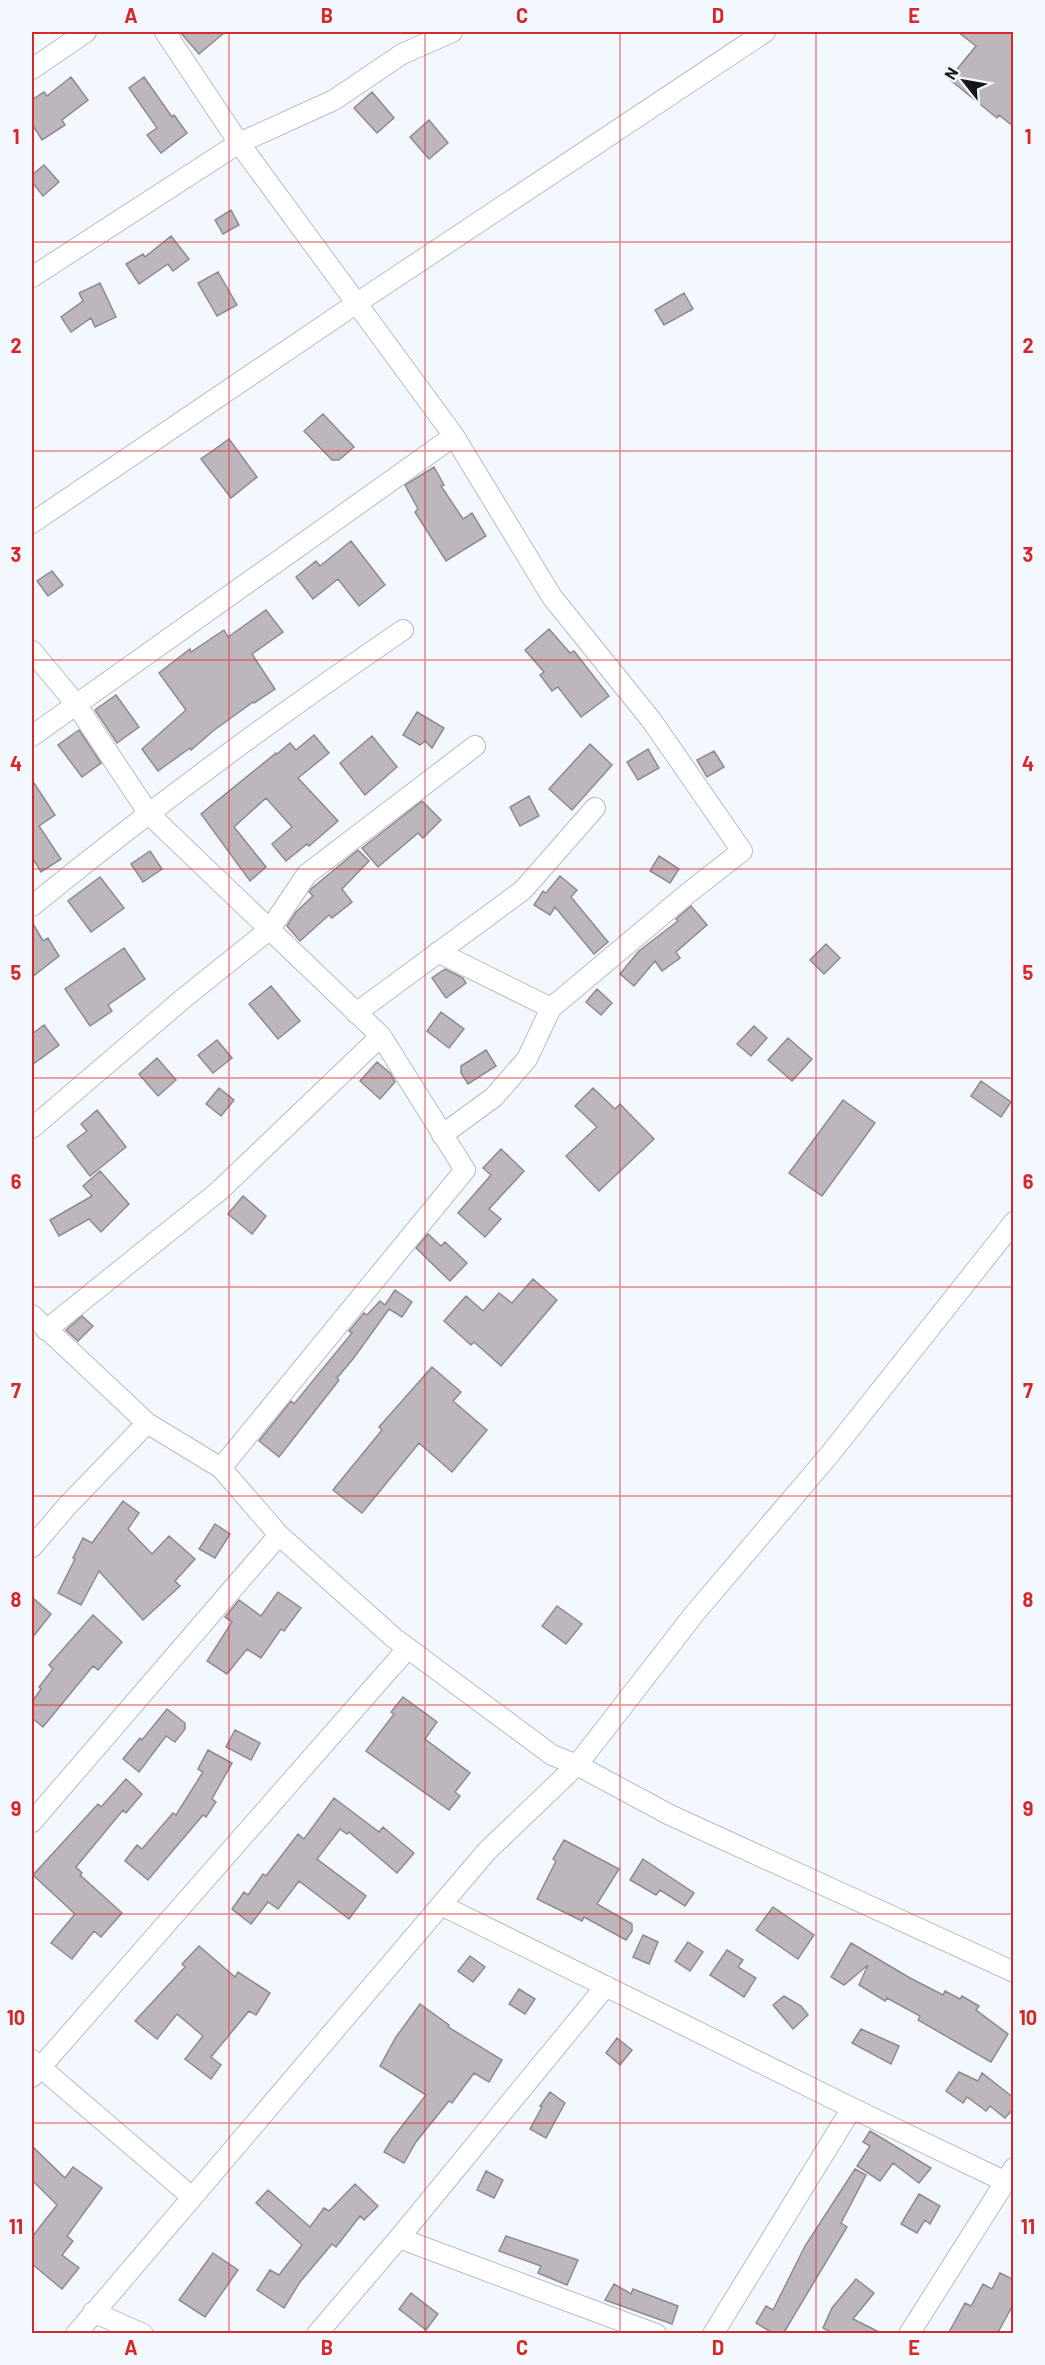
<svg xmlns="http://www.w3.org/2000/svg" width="1045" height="2365" font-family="Barlow,sans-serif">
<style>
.building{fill:#bdb6bc;stroke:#90898f;stroke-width:1.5}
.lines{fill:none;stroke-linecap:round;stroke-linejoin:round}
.street-casing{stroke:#b7bbc2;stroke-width:22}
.street{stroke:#fff;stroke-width:20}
.grid{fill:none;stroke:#d62828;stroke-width:1.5;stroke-opacity:0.55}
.neatline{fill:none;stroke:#d62828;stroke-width:2}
.grid-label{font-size:20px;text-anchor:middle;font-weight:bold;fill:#d62828}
</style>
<rect width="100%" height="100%" fill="#f3f8ff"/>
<path class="building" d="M180,32h45l-26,22z
M958,32h56v95l-15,-12 -2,3 -48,-39 27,-33z
M71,77l17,23 -26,20 3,5 -23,15 -10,-16v-24l12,-8 3,4z
M144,77l28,40 2,-2 13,18 -26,20 -14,-18 10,-7 -28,-40z
M372,92l22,26 -17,15 -23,-25z
M429,120l19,23 -19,16 -19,-22z
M44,165l15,17 -16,14 -11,-14v-7z
M231,210l8,15 -16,9 -8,-14z
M171,236l18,23 -16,12 -5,-7 -29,20 -13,-20 17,-10 2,3z
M218,272l19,33 -20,11 -19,-33z
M100,283l16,34 -21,10 -4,-9 -20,14 -10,-15 22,-16 -4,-8z
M684,293l9,16 -29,16 -9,-15z
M323,414l31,33 -15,13h-7l-28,-29z
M229,439l28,38 -26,21 -30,-39z
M434,467l10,18 -3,1 22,33 9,-6 14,23 -40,25 -31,-49 3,-3 -13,-24z
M351,541l34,44 -26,21 -21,-27 -25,20 -17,-22 20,-16 4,5z
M52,571l11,14 -15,11 -11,-15z
M266,610l17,22 -31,22 23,35 -21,14 -1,-1 -40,29 -22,19 -1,-2 -32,23 -16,-22 44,-39 -27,-37 31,-24 1,3 33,-22 4,7z
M549,629l21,24 4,-2 35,45 -28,21 -23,-30 -6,4 -12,-16 4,-3 -19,-22z
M116,695l23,32 -22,16 -22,-33z
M417,712l27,16 -12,20 -7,-7 -5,4 -17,-10z
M79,730l22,33 -19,14 -24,-32z
M314,735l15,18 -31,25 40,43 -29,25 -2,-2 -21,17 -14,-17 20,-17 -26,-29 -32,29 32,40 -16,14 -49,-67 75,-61 1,1 13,-11 6,7z
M372,736l25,31 -32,28 -25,-32z
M590,744l22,21 -40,45 -23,-21z
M648,749l11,19 -21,12 -11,-18z
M714,751l10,16 -17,10 -10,-17z
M32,780l23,35 -16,11 22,33 -20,13 -9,-15z
M529,796l10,20 -19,10 -10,-19z
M422,801l19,19 -18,18 -5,-5 -40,34 -16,-19z
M358,850l11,11 -27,28 10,13 -20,16 -3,-3 -29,26 -13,-15 9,-14 17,-16 -4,-4 2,-3z
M150,851l12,18 -19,13 -12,-18z
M659,856l20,13 -9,14 -20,-12z
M560,876l17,14 -6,7 37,45 -14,12 -39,-47 -5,8 -16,-10 9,-14 3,2z
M100,877l24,31 -33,24 -23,-31z
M691,906l16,19 -31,27 4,6 -18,13 -7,-10 -21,25 -14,-12 19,-23 39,-30 -2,-2z
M32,922l11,19 5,-3 11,18 -27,21z
M826,944l14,14 -16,16 -14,-14z
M124,948l21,31 -37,26 4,6 -22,15 -25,-37z
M445,969l18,9 3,5 -20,15 -14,-20z
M271,986l29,35 -22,18 -29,-35z
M597,989l15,14 -11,12 -15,-13z
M441,1012l23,17 -15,19 -22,-17z
M44,1025l15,20 -27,20v-31z
M754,1026l13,12 -16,18 -14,-12z
M788,1038l24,21 -20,22 -24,-21z
M217,1040l15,18 -19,15 -15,-18z
M486,1050l10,16 -28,18 -7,-11v-7z
M157,1058l19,22 -18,16 -19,-22z
M377,1062l13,11 5,9 -15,17 -20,-18z
M981,1081l30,21 -10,15 -30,-21z
M219,1088l15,12 -13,16 -15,-12z
M593,1088l22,21 5,-5 34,35 -55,52 -33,-35 31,-29 -22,-21z
M843,1100l32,23 -53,73 -33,-23z
M97,1110l29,37 -36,29 -23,-30 20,-15 -6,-7z
M501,1149l23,22 -35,38 12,10 -16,18 -27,-24 33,-38 -8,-7z
M100,1171l29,33 -28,28 -12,-13 -30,17 -9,-16 42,-24 -9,-10z
M243,1196l23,20 -14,18 -24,-20z
M428,1234l13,12 4,-4 22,21 -17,18 -34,-33z
M533,1279l24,21 -56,66 -27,-24 -3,3 -27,-24 22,-25 17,15 16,-18 13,10z
M395,1290l17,12 -10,15 -13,-8 -36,50 -16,19 2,2 -60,77 -20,-16 32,-40 3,3 58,-71 -3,-2 15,-18 3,2 13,-14 5,4z
M82,1316l11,10 -15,15 -12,-11z
M432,1367l29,25 -8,9 34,29 -35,42 -33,-29 -57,70 -29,-23 49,-60 -3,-3z
M123,1501l16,12 -11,16 24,25 17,-18 26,23 -20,22 5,5 -37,34 -44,-49 -18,34 -23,-12 17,-34 -2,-1 10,-20 9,5z
M215,1524l15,10 -15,24 -16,-9z
M278,1592l23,16 -17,23 -3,-2 -20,29 -14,-9 -20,25 -20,-13 25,-39 -7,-5 14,-17 22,16z
M32,1597l19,17 -19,24z
M557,1606l25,18 -16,20 -24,-18z
M93,1615l29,27 -24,28 -5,-4 -50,61 -11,-9v-16l9,-13 -2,-2 14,-18 -4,-4z
M403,1697l34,25 -12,17 45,34 -15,19 5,4 -11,14 -83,-59 28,-37 -3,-2z
M167,1709l18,14v6l-10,13 -9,-6 -27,36 -16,-13 17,-21 2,2z
M235,1730l25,13 -9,17 -25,-13z
M208,1750l24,13 -20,36 4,3 -10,15 -3,-2 -55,65 -23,-19 12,-16 5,4 31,-36 3,2 27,-43 -5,-3z
M126,1779l16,15 -16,19 -3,-3 -47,57 6,6 -2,2 42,38 -21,24 -7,-6 -22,28 -21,-16 24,-29 -42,-39 65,-71 3,3z
M334,1798l45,34 4,-5 31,26 -17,20 -48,-41 -2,2 -7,-5 -23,30 49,37 -17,23 -50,-38 -21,28 -10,-7 -17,22 -19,-15 12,-17 4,3 15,-21 3,2 32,-42 6,5z
M564,1840l55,29 -22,35 35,20v7l-6,9 -42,-23 -2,4 -45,-22 19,-38 -3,-2z
M643,1859l51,34 -9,13 -25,-16 -4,5 -26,-15z
M773,1907l41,28 -16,24 -42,-29z
M643,1935l15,7 -9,22 -16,-7z
M688,1942l15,10 -13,19 -15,-10z
M851,1943l59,35 33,17 2,-4 15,8 2,-3 17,10 -3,4 32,24 -17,28 -73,-42 2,-4 -33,-18 -2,3 -26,-16 9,-20 -24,20 -13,-8z
M199,1946l36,31 3,-5 32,21 -14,22 -7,-4 -38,46 10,8 -10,14 -26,-20 18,-23 -26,-22 -20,25 -22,-18 50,-54 -3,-3z
M727,1950l16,10 -5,7 18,11 -12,19 -34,-22z
M470,1956l15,11 -12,15 -15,-11z
M519,1989l16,10 -10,15 -16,-10z
M784,1996l17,10 7,9 -15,14 -20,-24z
M420,2004l29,21 -1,2 54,33 -13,22 -15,-9 -22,30 -3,-2 -33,41 -12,21 -20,-11 8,-13 34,-44 -46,-29 16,-29z
M861,2029l38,17 -8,18 -39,-21z
M617,2038l15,12 -12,15 -14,-12z
M959,2072l19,9 4,-8 32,25v10l-9,10 -15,-12 -4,5 -19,-14 -4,6 -17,-12z
M550,2092l15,11 -19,35 -16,-9 12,-22 -2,-1z
M870,2131l61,37 -12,15 -26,-20 -13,18 -23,-15 13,-20 -7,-4z
M32,2146l33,32 8,-11 29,21 -35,48 6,5 -11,14 17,13 -17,21 -30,-25v-27l25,-32 -25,-25z
M855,2169l11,6 -25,48 6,4 -64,107h-9l-18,-11 10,-17 7,4 32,-64z
M486,2171l17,9 -9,18 -17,-8z
M355,2184l23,22 -14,14 -4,-4 -24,31 -4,-3 -32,38 -16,26 -27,-18 13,-20 9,5 23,-30 -46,-42 12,-13 42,37 14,-19 5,3z
M919,2194l21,12 -10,18 -5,-4 -8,13 -16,-9z
M506,2236l72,24 -11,25 -29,-12 3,-7 -42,-15z
M213,2253l25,17 -33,47 -26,-17z
M1000,2273l14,7v23l-17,31h-49l17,-31 6,3 12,-22 9,5z
M856,2279l18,14 -21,26 30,15h-49l-11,-6 9,-20z
M614,2284l17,10 2,-5 45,17 -6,18 -67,-24z
M411,2293l27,21 -12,16 -27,-21z"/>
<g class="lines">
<g class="street-casing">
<path id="street" d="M165,32l74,111 215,293 98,161 100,124 90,130 -55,43 -136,114 -24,51 -33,38 -52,38
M32,69l54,-37
M32,277l207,-134 95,-43 68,-46 50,-22
M32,523l325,-220 408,-271
M32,651l44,53 73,110 232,222 84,134 -244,298
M32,736l422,-300
M32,906c119,-97 243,-189 371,-276
M438,952l113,56
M356,1013l167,-123 72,-82
M32,1128l152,-130 86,-69 37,-55 168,-128
M32,1315l115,108 74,45 58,67 115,103 158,117 25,10 93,50 344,157
M46,1330l173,-139 162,-155
M32,1547l36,-42 79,-82
M32,1822l247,-287
M441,1905l411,203 154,74
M32,2060l160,137
M32,2077l376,-429
M399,2238l257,96
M93,2312l50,22
M76,2334l411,-483 90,-86 118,-152 135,-159 184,-232
M317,2334l82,-96 207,-252
M713,2334l139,-226
M909,2334l105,-166"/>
</g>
<use href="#street" class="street"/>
</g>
<path class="grid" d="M229,32v2302M425,32v2302M620,32v2302M816,32v2302M32,242h982M32,451h982M32,660h982M32,869h982M32,1078h982M32,1287h982M32,1496h982M32,1705h982M32,1914h982M32,2123h982"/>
<rect width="1045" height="2365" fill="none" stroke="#f3f8ff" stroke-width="66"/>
<g transform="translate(964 81) rotate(301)" stroke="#f3f8ff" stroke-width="4.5" paint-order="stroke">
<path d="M0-4.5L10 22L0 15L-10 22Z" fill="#131517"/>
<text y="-9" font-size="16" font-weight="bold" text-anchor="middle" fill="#131517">N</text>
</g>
<rect x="33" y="33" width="979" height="2299" class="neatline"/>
<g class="grid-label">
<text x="131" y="23">A</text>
<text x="327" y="23">B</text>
<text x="522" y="23">C</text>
<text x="718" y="23">D</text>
<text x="914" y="23">E</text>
<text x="16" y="144">1</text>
<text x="1028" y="144">1</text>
<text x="16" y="353">2</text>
<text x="1028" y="353">2</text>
<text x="16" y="562">3</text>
<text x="1028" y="562">3</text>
<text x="16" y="771">4</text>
<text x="1028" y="771">4</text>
<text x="16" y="980">5</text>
<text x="1028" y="980">5</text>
<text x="16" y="1189">6</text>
<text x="1028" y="1189">6</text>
<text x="16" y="1398">7</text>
<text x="1028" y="1398">7</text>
<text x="16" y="1607">8</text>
<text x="1028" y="1607">8</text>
<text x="16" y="1816">9</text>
<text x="1028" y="1816">9</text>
<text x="16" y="2025">10</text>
<text x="1028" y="2025">10</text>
<text x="16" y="2234">11</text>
<text x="1028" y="2234">11</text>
<text x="131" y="2355">A</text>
<text x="327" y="2355">B</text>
<text x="522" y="2355">C</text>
<text x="718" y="2355">D</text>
<text x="914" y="2355">E</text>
</g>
</svg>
